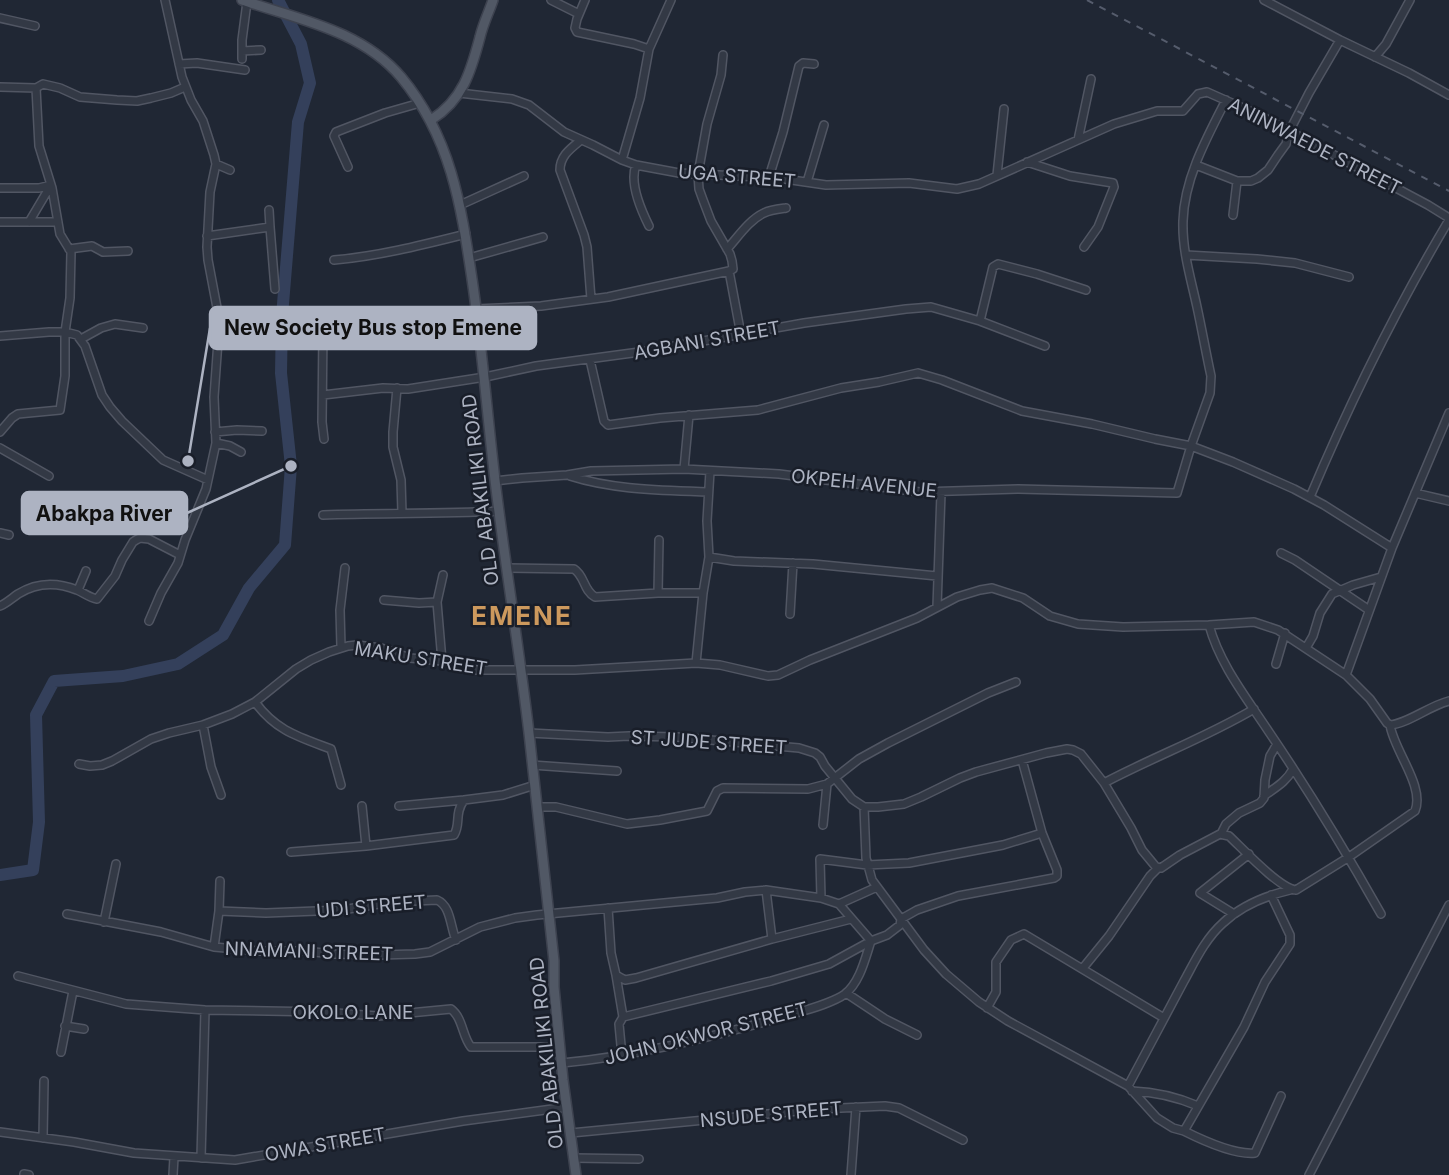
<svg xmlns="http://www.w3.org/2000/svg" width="1449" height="1175" font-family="Inter,sans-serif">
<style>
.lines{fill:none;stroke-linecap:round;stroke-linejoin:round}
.river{stroke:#34405b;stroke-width:12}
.minor-casing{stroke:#515663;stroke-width:10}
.major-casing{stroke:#3d424f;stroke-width:12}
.minor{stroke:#333945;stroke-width:7}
.major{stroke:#515865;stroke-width:9}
.rail{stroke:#555c6c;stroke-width:2;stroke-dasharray:7 7;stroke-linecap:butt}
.labels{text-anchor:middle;stroke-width:5;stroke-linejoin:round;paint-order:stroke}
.street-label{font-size:19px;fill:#adb3c2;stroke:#191e29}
.district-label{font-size:26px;font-weight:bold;letter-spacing:2px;fill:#cd995d;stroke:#191e29}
.leader{fill:none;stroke:#adb3c2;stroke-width:2.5}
.callout-dot{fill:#adb3c2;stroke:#191e29;stroke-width:2.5}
.callout{fill:#adb3c2;stroke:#adb3c2;stroke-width:2.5}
.callout-label{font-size:21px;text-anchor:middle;font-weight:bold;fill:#111}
</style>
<rect width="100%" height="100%" fill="#202734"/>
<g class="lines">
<path class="river" d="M0,875l33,-5 6,-48 -3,-107 18,-34 69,-5 55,-12 45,-29 26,-47 36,-43 6,-79 -10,-93 1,-57 16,-194 12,-39 -9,-39 -23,-44"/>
<g class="minor-casing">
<path id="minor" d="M551,0l28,14
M585,0l-8,19 -2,9 2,4 57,12 15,5
M1264,0l76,40 69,33 40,22
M0,18l35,8
M242,51l19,-1
M723,55l-2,20 -14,49 -9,50 1,15 4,11 8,21 19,33 2,7 1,8 -4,2 12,64
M1375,57l11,-13 24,-44
M242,59v-19l5,-38
M179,64l18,-1 48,7
M0,87l36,1 7,-4 17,4 20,9 37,3 20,1 14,-3 20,-5 14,-6
M459,93l53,6 17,6 35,27 29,13 29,15 14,5 43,8 99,5 48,7 83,-2 48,6 22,-5 135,-60 43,-13h26l15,-17 9,-2 54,24 167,89 21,13
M581,140c-11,9 -21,16 -21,30l24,65 3,12 4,52
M1078,140l13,-61
M622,160l18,-62 9,-49 22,-49
M1027,162l43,14 43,7 1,4 -16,40 -14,20
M216,164l14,6
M636,165c-7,18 5,45 13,61
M1196,165l41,16 -4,34
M348,167l-14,-31 2,-4 49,-19 35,-10
M997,175l7,-66
M769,177l14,-45 16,-66 4,-3 11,1
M1237,181h14l7,-3 10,-8 10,-15 8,-11 3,-12 20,-39 31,-53
M807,182l17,-57
M0,188h39l12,-3
M460,205l64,-29
M0,222h58
M29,222l22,-37
M270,227l5,62
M207,236l63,-9 -1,-17
M69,249l23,-3 11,6 25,-1
M727,249c11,-12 22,-29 37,-36 6,-3 15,-4 22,-5
M1186,255l71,4 38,4 54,14
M469,258l74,-21
M334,260c45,-4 88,-15 132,-26
M476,309l65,-3 67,-9 121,-26
M980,321l65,25
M0,336l49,-4h16l12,3 8,11 17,49 8,12 12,14 41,39 45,20
M81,339l20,-11 14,-4 28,4
M590,360l14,61 4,4 52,-7 98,-8 83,-22 38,-6 39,-9 24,7 80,31 70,13 63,15 36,7 42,16 61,27 30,16 68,43
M397,388l-4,44v15l8,33 1,33
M323,395l60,-7 25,1 77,-12 51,-11 111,-15 157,-28 102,-14 25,-2 49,14 13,-54 5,-3 39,10 49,16
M0,432l12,-14 6,-4 42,-4 5,-34v-44l5,-34 1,-46 -11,-18 -8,-46 -13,-42 -3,-58
M215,432l22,-2 25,1
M324,439l-2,-17 1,-93 52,-8 28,2
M216,443l14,3 11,6
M0,448l49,28
M684,469l5,-54
M570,476c44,14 92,14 138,16
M495,481l27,-3 45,-3 24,-4 93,-2 95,5 141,18 98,-3 159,4 14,-47 19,-53 1,-17c-5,-23 -9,-46 -14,-69 -6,-28 -15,-56 -14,-86 1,-42 24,-84 43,-121
M1415,493l34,8
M1310,497c40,-95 86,-188 139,-277
M323,515c59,-2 117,-1 176,-4
M0,533l9,2
M1281,553l14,7 74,50
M709,557l25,4 79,3 124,12
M507,568l67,1c11,7 9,21 21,28l63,-4h45
M78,590l8,-19
M658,593l1,-53
M384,600l35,3 18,-1
M0,606c7,-3 12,-8 18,-12 19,-12 39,-12 59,-4 7,3 13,8 20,9l18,-23 7,-16 11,-18 3,-2 4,-2 9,1 31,16
M937,607l4,-114
M790,614l3,-51
M149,621l12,-28 17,-30 7,-23 21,-51 10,-46 -2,-46 5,-70 -1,-14 -10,-53 -1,-13 3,-55 6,-28 -2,-9 -11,-34 -12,-21 -9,-23 -17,-77
M341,647l-1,-37 5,-42
M1306,648l7,-12 7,-23 12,-19 21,-9 28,-8
M442,661l-5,-59 6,-27
M696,663l7,-70 6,-36 -2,-36 3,-50
M1276,664l9,-31
M1346,675l46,-127 57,-135
M255,702c21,29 44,35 76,47l10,36
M203,725l8,42 10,28
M529,733l79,4 21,-1 48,1 122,11 16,5 5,4 5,9 27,33 12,8h14l26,-3 17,-7 39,-19 16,-6 70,-19 21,-4 6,1 8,4 23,29 27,45 11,22 14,17 5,1 19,-13 40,-21 9,2c14,13 50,52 67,54l53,-33 66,-46c10,-25 -21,-60 -25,-86
M79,764l11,2 12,-1 10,-4 39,-22 18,-6 34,-8 29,-11 23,-12 41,-33 15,-9 18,-8 19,-6 9,-1 24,3 29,10 32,3 19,7 16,2h98l121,-7 24,2 48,11 10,-1 32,-15 107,-42 40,-21 23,-7 12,-2 31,10 27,18 28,8 45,3 86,-2
M532,765l85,6
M1104,783c49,-26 101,-45 150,-74
M1264,796c12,-9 22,-14 29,-27
M362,806l4,40
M399,806l65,-6
M537,807h19l71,17 33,-4 47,-9 10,-20 6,-3 85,1 19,-5 32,-25 29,-16 100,-50 28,-11
M864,807l2,51 6,22 52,70 22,24 33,28 29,19 120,65 29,32 16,10 11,3 60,-104 21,-45 25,-38v-9l-19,-40
M823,825l4,-41
M1221,834l5,-10 13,-11 21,-10 4,-5 1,-18 5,-24 7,-12
M291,852l75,-6 88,-11c7,-11 0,-21 10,-35l39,-5 32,-10
M766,890l6,49
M821,898l-1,-39 47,6 42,-2 94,-18 39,-12
M839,904l38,-17
M608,908l3,45 5,22 9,5 11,-2 136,-39 79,-20
M219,911l47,2 76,-3 49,-8 46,-2c14,6 13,26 19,40
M67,914l94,18 53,15 44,4h46l30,3 46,1 35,-1 15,-2 50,-25 35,-9 22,-3 180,-17 28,-6 21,-2 55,8 18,6 32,37
M1234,914l-34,-21 49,-39
M1381,914c-35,-62 -72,-123 -112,-182 -23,-35 -49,-67 -60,-107l45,-3 24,8 68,45 24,24 17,24 3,2c17,-1 39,-19 59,-24
M104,922l12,-58
M214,947l5,-36 1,-30
M1083,968l26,-32 41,-60 8,-8
M616,975l7,42 -4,7 3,32
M18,976l108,28 79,6 117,2 56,4 73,-7c12,9 11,27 20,38h89
M846,993l39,26 32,16
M987,1008l9,-16v-30l15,-22 13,-6 140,84
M623,1017l148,-36 58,-17 42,-23 16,-6 13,-10 1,-6 16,-9 41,-14 96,-18 3,-2v-6l-15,-37 -20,-73
M65,1026l19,3
M61,1052l12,-61
M562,1063c75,-7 145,-25 217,-45 18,-6 51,-13 66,-24 15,-12 20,-35 26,-53
M1128,1086c19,-35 37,-70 56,-105 11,-20 21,-42 39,-58 19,-18 42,-27 67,-33
M1132,1091c24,1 45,6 66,15
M1184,1131c18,9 51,24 71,22l26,-57
M0,1132l74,10 60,11 101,7 228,-39 104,-14
M571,1133l248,-24 66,-3 14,2 64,32
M43,1138l1,-57
M201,1158l4,-148
M574,1158l65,1
M24,1174l5,1
M173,1175l1,-18
M851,1175l5,-68
M1309,1175l140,-270"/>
</g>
<g class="major-casing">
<path id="major" d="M242,0c55,19 119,30 159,77 50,60 60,128 71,202 10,67 15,134 23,201 10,84 24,168 34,253 9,76 16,152 25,228v26l9,93 13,95
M431,120c32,-20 40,-49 49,-83 3,-13 9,-25 13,-37"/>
</g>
<use href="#minor" class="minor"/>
<use href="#major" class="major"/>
<path class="rail" d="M1087,0l362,191"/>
</g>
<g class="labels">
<g class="street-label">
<text transform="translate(1315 146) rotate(27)" y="7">ANINWAEDE STREET</text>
<text transform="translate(737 176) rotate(5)" y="7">UGA STREET</text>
<text transform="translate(707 340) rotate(-10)" y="7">AGBANI STREET</text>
<text transform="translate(864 483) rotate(6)" y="7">OKPEH AVENUE</text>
<text transform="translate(480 490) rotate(-97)" y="7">OLD ABAKILIKI ROAD</text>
<text transform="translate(421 658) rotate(9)" y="7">MAKU STREET</text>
<text transform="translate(709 742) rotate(4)" y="7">ST JUDE STREET</text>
<text transform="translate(371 906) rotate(-5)" y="7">UDI STREET</text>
<text transform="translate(309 951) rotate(2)" y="7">NNAMANI STREET</text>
<text x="353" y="1019">OKOLO LANE</text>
<text transform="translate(706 1033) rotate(-14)" y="7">JOHN OKWOR STREET</text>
<text transform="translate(546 1053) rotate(-96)" y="7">OLD ABAKILIKI ROAD</text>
<text transform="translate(771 1114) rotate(-5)" y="7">NSUDE STREET</text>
<text transform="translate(325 1144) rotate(-10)" y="7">OWA STREET</text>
</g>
<g class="district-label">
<text x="522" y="625">EMENE</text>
</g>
</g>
<path class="leader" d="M188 461L210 328M291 466L187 513"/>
<g class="callout-dot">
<circle cx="188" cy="461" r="7"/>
<circle cx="291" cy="466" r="7"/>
</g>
<g class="callout">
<rect x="210" y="307" width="326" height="42" rx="7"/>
<rect x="22" y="492" width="165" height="42" rx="7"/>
</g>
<g class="callout-label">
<text x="373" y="335">New Society Bus stop Emene</text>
<text x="104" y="521">Abakpa River</text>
</g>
</svg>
